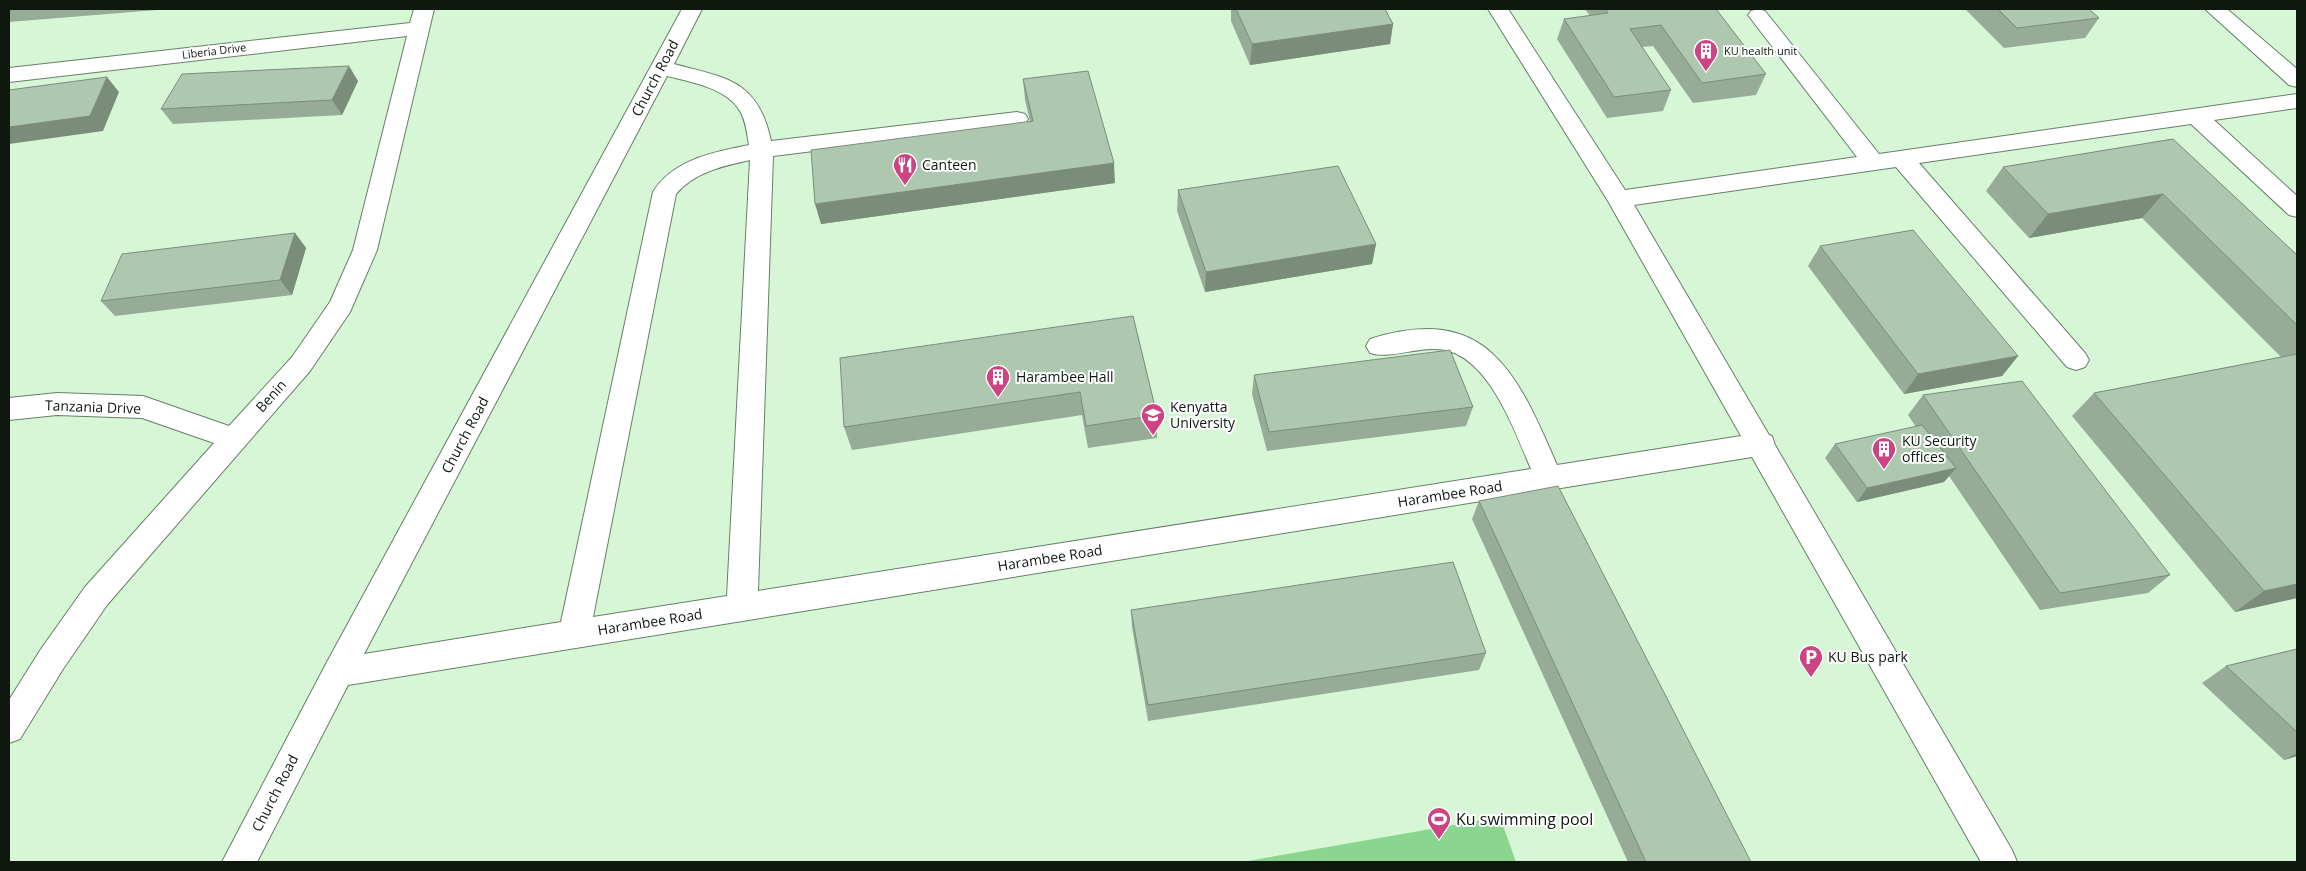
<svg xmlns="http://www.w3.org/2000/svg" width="2306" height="871" font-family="'Open Sans',sans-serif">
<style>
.built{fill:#d6f6d6}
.water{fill:#8ad68f}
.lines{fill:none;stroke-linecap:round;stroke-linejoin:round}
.service-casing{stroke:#677f68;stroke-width:2}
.service{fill:#fff;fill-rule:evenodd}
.wall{fill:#96ac96}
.shaded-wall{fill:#7a8c7a}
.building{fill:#aec8af;stroke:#7a8c7a}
.labels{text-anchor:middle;stroke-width:4;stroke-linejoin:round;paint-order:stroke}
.far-street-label{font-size:11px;fill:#0e180f;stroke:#fff}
.far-poi-label{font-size:11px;fill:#0e180f;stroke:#fff;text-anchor:start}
.street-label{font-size:14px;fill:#0e180f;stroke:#fff}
.poi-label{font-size:14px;fill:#0e180f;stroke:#fff;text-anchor:start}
.near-poi-label{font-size:16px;fill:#0e180f;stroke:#fff;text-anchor:start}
</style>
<rect width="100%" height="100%" fill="#e8fee9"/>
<path class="built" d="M9,9h2288v853h-2288z"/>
<path class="water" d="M1500,817l16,45h-274z"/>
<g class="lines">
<g class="service-casing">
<path id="service" d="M414,9h20l-57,241 -27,62 -40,59 -203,234 -44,64 -43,70 -11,4v-43l32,-51 44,-62 129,-144 -72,-25 -85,-3 -48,5v-22l48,-5 86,3 86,30 63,-69 38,-55 23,-52 54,-214 -398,46v-14l401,-45z
M682,9h20l-28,55c53,14 84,16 97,77l246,-29 8,2 3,5 -3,5 -8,2 -244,30 -15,435 773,-122c-17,-39 -44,-120 -96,-120 -21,-1 -45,10 -65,4l-4,-7 4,-7c117,-37 147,34 187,126l184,-29 -133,-235 -120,-192h20l117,181 232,-33 -109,-142 3,-4 7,-2 7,2 114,143 418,-60v14l-83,12 83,76v21l-8,-2 -98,-91 -272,39 166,190 4,7 -4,7 -9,3 -9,-3 -171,-200 -262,38 135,230 3,1 3,9 237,405 5,12h-36l-229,-405 -1404,228 -91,177h-35l105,-200zM667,76c24,6 60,12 73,35 6,10 7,23 9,34 -34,7 -76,14 -96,47l-92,430 -197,32zM750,160l-23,436 -134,21 83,-423c19,-22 47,-28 74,-34z
M2205,9h22l70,60v18l-8,-2z"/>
</g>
<use href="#service" class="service"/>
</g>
<path class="wall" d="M9,9h148v1l-148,12z
M1231,9h154l8,15 -3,20 -140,21 -19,-44z
M1585,9h141l-10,1 50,64 -10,21 -63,8 -40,-57 -11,1 29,43 -8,21 -56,7 -50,-79 7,-20 26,-3z
M1965,9h124l10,9 -14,20 -81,10z
M1023,79l92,104 -294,41 209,-103 -5,-21z
M358,81l-16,34 -169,9 -12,-15z
M2173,139l124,116v343l-62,14 -163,-196 22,-23 187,-36 -139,-139 -113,20 -43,-47 17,-24z
M1178,190l198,54 -4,20 -167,28 -28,-81z
M295,233l11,15 -14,47 -177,21 -14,-15z
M1820,246l198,110 -16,20 -98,18 -96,-128z
M1133,316l24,99v23l-69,10 -6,-33 -230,35 -8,-23z
M1254,375l219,32 -7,19 -199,25 -15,-57z
M1923,395l247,180 -22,18 -108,17 -91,-134 -5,6 -87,20 -32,-44 10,-14 81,-17 -8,-12z
M1479,501l272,361h-123l-156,-343z
M1131,610l355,43 -7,17 -331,51 -16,-94z
M2297,649v107l-13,4 -82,-77 24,-17z"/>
<path class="shaded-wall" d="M1393,24l-3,20 -140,21 2,-21z
M349,66l9,15 -16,34 -10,-15z
M107,77l12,15 -16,39 -94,13v-17z
M1114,163l1,20 -294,41 -6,-20z
M2163,194l-21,24 -113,20 19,-24z
M295,233l11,15 -14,47 -12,-15z
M1376,244l-4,20 -167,28 1,-20z
M2018,356l-16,20 -98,18 14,-20z
M1956,468l-12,14 -87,20 10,-14z
M2297,584v14l-62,14 29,-21z
M2297,753v3l-13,4z"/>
<path class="building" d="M1236,9h149l8,15 -141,20z
M1605,9h111l50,65 -64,9 -41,-58 -31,4 41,61 -57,7 -50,-78 44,-6z
M1998,9h91l10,9 -82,10z
M349,66l-17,34 -171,9 21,-35z
M1088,71l26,92 -299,41 -4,-54 222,-29 -10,-42z
M107,77l-17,39 -81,11v-37z
M2173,139l124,116v70l-134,-131 -115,20 -45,-47z
M1338,166l38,78 -170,28 -28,-82z
M1913,230l105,126 -100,18 -98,-128z
M295,233l-15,47 -179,21 21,-47z
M1133,316l24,99 -71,11 -6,-34 -236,35 -4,-69z
M1450,350l23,57 -204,25 -15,-57z
M2297,354v230l-33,7 -170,-198z
M2022,381l148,194 -110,18 -137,-198z
M1922,425l34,43 -89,20 -32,-44z
M1558,486l193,376h-105l-167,-361z
M1453,562l33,91 -338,52 -17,-95z
M2297,649v83l-71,-66z"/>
<defs>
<g id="building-pin" transform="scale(1.25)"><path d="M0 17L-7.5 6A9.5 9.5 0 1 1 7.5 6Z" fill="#cc4583" stroke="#fff"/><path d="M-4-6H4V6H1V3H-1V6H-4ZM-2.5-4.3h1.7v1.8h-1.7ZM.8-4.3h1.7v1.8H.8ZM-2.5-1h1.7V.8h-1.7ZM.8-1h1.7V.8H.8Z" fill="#fff"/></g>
<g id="restaurant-pin" transform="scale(1.25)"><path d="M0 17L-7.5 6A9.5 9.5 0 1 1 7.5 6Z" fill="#cc4583" stroke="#fff"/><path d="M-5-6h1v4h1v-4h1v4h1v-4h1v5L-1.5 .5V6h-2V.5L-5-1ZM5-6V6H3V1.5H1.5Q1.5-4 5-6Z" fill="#fff"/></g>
<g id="university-pin" transform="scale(1.25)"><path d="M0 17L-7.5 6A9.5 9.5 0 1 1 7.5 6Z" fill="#cc4583" stroke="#fff"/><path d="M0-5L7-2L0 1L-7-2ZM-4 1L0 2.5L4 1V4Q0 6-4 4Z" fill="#fff"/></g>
<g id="parking-pin" transform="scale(1.25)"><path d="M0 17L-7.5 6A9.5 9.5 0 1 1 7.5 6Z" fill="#cc4583" stroke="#fff"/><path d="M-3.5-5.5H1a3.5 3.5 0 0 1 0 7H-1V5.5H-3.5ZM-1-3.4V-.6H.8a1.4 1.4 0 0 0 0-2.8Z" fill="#fff"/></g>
<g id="stadium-pin" transform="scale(1.25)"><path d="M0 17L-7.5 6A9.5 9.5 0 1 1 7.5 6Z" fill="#cc4583" stroke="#fff"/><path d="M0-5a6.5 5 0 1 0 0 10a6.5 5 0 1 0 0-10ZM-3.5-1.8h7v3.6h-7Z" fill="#fff"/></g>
</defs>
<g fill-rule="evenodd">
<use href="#building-pin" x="1706" y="51"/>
<use href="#restaurant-pin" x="905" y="165"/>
<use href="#building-pin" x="998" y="377"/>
<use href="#university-pin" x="1153" y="415"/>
<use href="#building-pin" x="1884" y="449"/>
<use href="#parking-pin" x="1811" y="657"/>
<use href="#stadium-pin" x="1439" y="819"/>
</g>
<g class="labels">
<g class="far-street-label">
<text transform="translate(214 51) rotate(-7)" y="4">Liberia Drive</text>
</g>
<g class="far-poi-label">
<text x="1724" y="55">KU health unit</text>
</g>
<g class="street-label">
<text transform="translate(655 78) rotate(-62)" y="5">Church Road</text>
<text transform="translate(271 396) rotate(-48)" y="5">Benin</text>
<text transform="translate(93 407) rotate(2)" y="5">Tanzania Drive</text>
<text transform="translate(465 435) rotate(-62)" y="5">Church Road</text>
<text transform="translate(1450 494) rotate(-9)" y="5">Harambee Road</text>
<text transform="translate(1050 558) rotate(-9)" y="5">Harambee Road</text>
<text transform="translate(650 622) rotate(-9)" y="5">Harambee Road</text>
<text transform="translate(275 793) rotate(-63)" y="5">Church Road</text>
</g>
<g class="poi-label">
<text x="922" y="170">Canteen</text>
<text x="1016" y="382">Harambee Hall</text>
<text x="1170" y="412">Kenyatta<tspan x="1170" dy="16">University</tspan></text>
<text x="1902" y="446">KU Security<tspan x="1902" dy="16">offices</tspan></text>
<text x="1828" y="662">KU Bus park</text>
</g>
<g class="near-poi-label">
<text x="1456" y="825">Ku swimming pool</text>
</g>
</g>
<rect width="2306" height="871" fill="none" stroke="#0e180f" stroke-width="20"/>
</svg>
